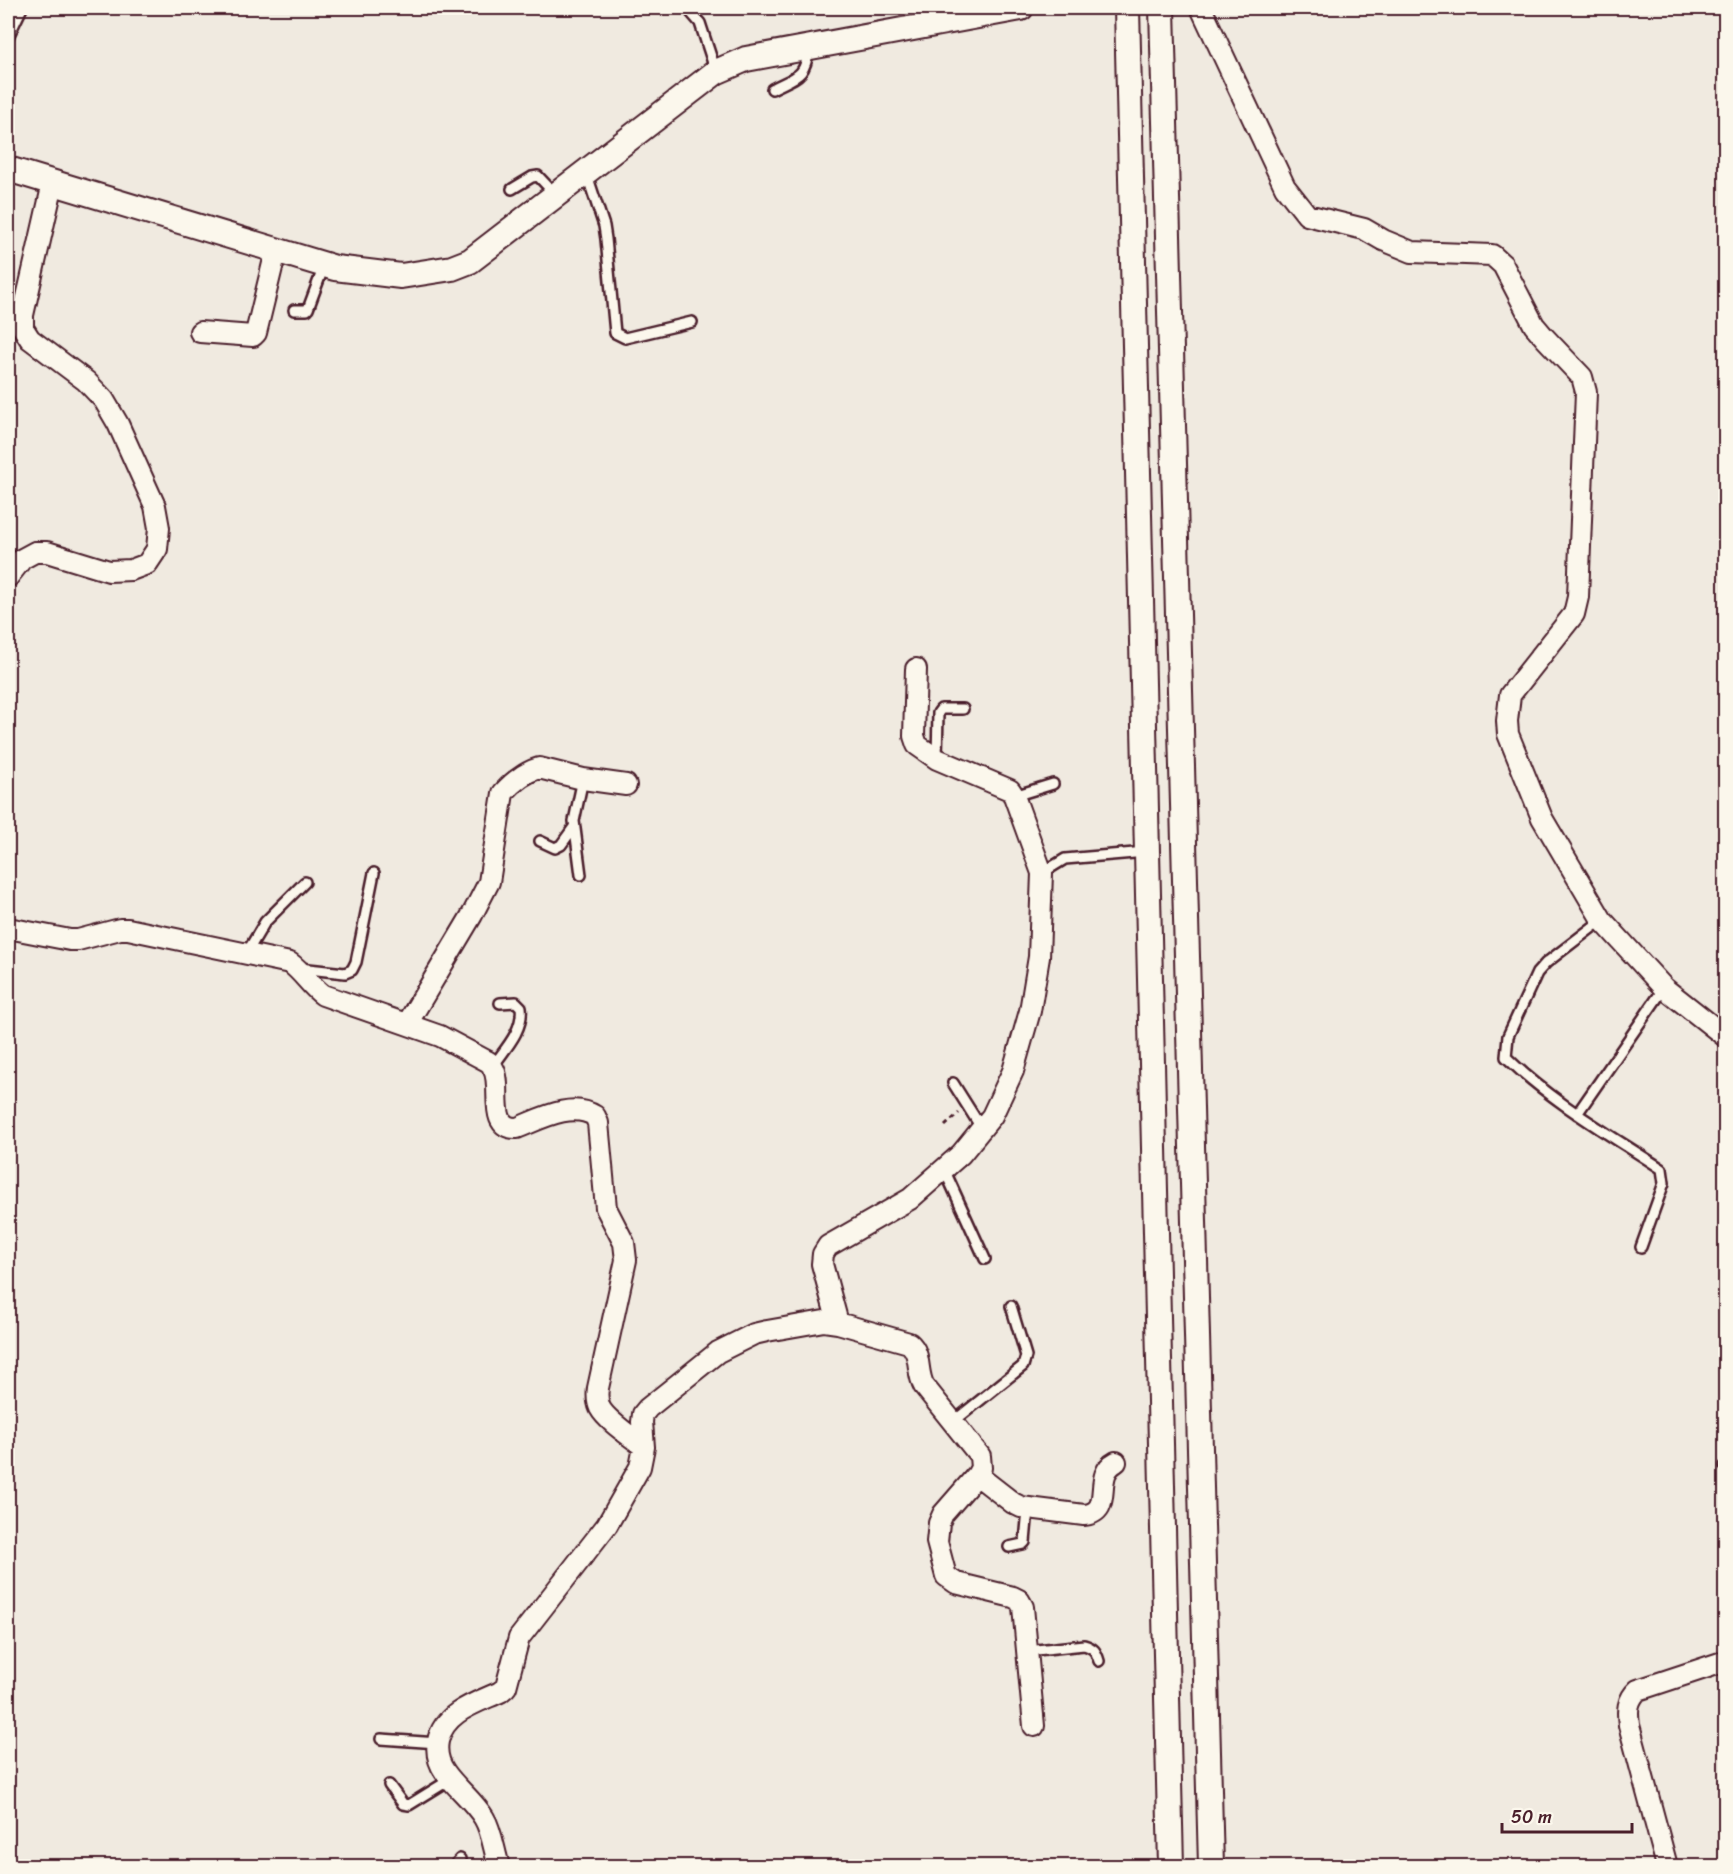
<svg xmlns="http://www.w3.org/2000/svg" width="1733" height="1874" font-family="Sriracha,sans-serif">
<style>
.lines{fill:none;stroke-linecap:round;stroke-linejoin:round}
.service-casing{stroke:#4a1f2b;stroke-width:14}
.minor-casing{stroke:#4a1f2b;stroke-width:24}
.tertiary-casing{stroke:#4a1f2b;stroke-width:28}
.path{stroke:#4a1f2b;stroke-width:3;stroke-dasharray:4.5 4.5;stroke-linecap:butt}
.service{stroke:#fbf7ec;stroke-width:9}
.minor{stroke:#fbf7ec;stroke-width:20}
.tertiary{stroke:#fbf7ec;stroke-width:24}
</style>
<rect width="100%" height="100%" fill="#f0eae0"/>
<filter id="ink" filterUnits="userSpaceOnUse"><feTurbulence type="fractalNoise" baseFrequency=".0167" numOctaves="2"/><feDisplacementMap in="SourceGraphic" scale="12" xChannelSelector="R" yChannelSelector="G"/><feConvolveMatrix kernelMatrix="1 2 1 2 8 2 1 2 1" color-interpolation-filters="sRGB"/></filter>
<g filter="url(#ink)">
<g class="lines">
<g class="service-casing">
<path id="service" d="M687,8l13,15 16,49
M8,37l14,-29
M772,89c25,-13 33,-11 37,-41
M587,175l17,51 2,13 9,94 10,5 67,-16
M512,189l20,-12 6,-1 16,17
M294,310h13l1,-1 16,-43
M937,759l1,-46 3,-4h22
M1014,796l39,-12
M540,841l15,7 6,-3 13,-18
M1042,873l23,-14 81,-7
M581,875l-7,-54 9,-42
M1602,920l-56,43 -9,10 -29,63 -2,21c46,45 103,77 156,112l2,14 -23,64
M246,954l19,-32 40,-40
M299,968l46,5 7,-3 4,-8 18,-89
M493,1066c12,-17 31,-36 28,-59l-5,-5 -16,1
M953,1083l29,46
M1577,1114l87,-126
M944,1169l41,90
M953,1422l70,-56 3,-10 -15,-50
M1725,1466h1
M1009,1547l14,-3 2,-2 3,-33
M1027,1651l57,-6c10,3 12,6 15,16
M381,1739l57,4
M389,1785l14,19 6,1 42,-26
M454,1866l6,-7"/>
</g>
<g class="minor-casing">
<path id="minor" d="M1201,8l84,179 22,28 57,14 19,11 29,12 80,3 11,10 31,60 11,13 37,39 4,15 -8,205 -4,17 -64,81 -3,26 1,13 34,84 60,102 62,68 62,49
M200,332l53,4 3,-3 20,-82
M8,577l14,-18 13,-7h12l62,19 22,-1 16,-6 10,-15 2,-21 -4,-22 -37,-82 -14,-24 -18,-19 -56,-42 -7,-11v-13l30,-132
M8,928l62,12h8l42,-11h8l162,34c13,9 20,23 33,32l117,41 47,25c2,1 5,4 6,7 11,17 -7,61 24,60 23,-9 55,-27 78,-12l3,7 8,85 18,35 2,17 -28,128c-1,7 -1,13 2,20 7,13 32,29 44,39
M407,1024l65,-109 17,-33 14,-89c10,-11 22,-21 36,-25l44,11 43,6
M838,1323l-16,-59 1,-10 5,-8 82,-47 51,-45 31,-38 21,-45 17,-60 9,-54 3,-84 -28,-77 -4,-6 -73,-31 -20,-14 -3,-9 2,-67
M977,1475l36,28 8,4 63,8c32,-3 7,-40 32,-53
M499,1866c-5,-15 -7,-35 -15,-48 -10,-17 -28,-30 -39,-46 -7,-10 -9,-20 -7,-31 6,-29 38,-38 62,-49l6,-5 13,-49 88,-113 33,-58 4,-20 -2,-25 1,-8 5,-6 70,-56 36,-18 13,-3 57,-10 14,2 71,20c13,11 7,29 15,43l56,70 1,12 -4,7 -34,39 -4,9 -2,19 9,34 10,7 57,14 6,3 4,7 11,119
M1667,1866l-38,-141c-2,-14 -2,-25 9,-35l88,-29"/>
</g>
<g class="tertiary-casing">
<path id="tertiary" d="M1127,8l44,1858
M1162,8l49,1858
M8,169l327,99 66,8 51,-8 18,-7 246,-189 30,-13 275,-51"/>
</g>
<path class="path" d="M945,1126l14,-13"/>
<use href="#service" class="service"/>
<use href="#minor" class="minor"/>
<use href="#tertiary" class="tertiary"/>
</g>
</g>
<rect width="1733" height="1874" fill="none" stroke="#fbf7ec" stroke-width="30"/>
<rect x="15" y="15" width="1703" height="1844" fill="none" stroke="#4a1f2b" stroke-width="2" filter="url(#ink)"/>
<path d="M1502 1823v9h130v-9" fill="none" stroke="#4a1f2b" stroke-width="3"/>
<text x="1511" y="1823" font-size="18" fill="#4a1f2b" stroke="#fbf7ec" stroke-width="4.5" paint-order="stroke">50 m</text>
</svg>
